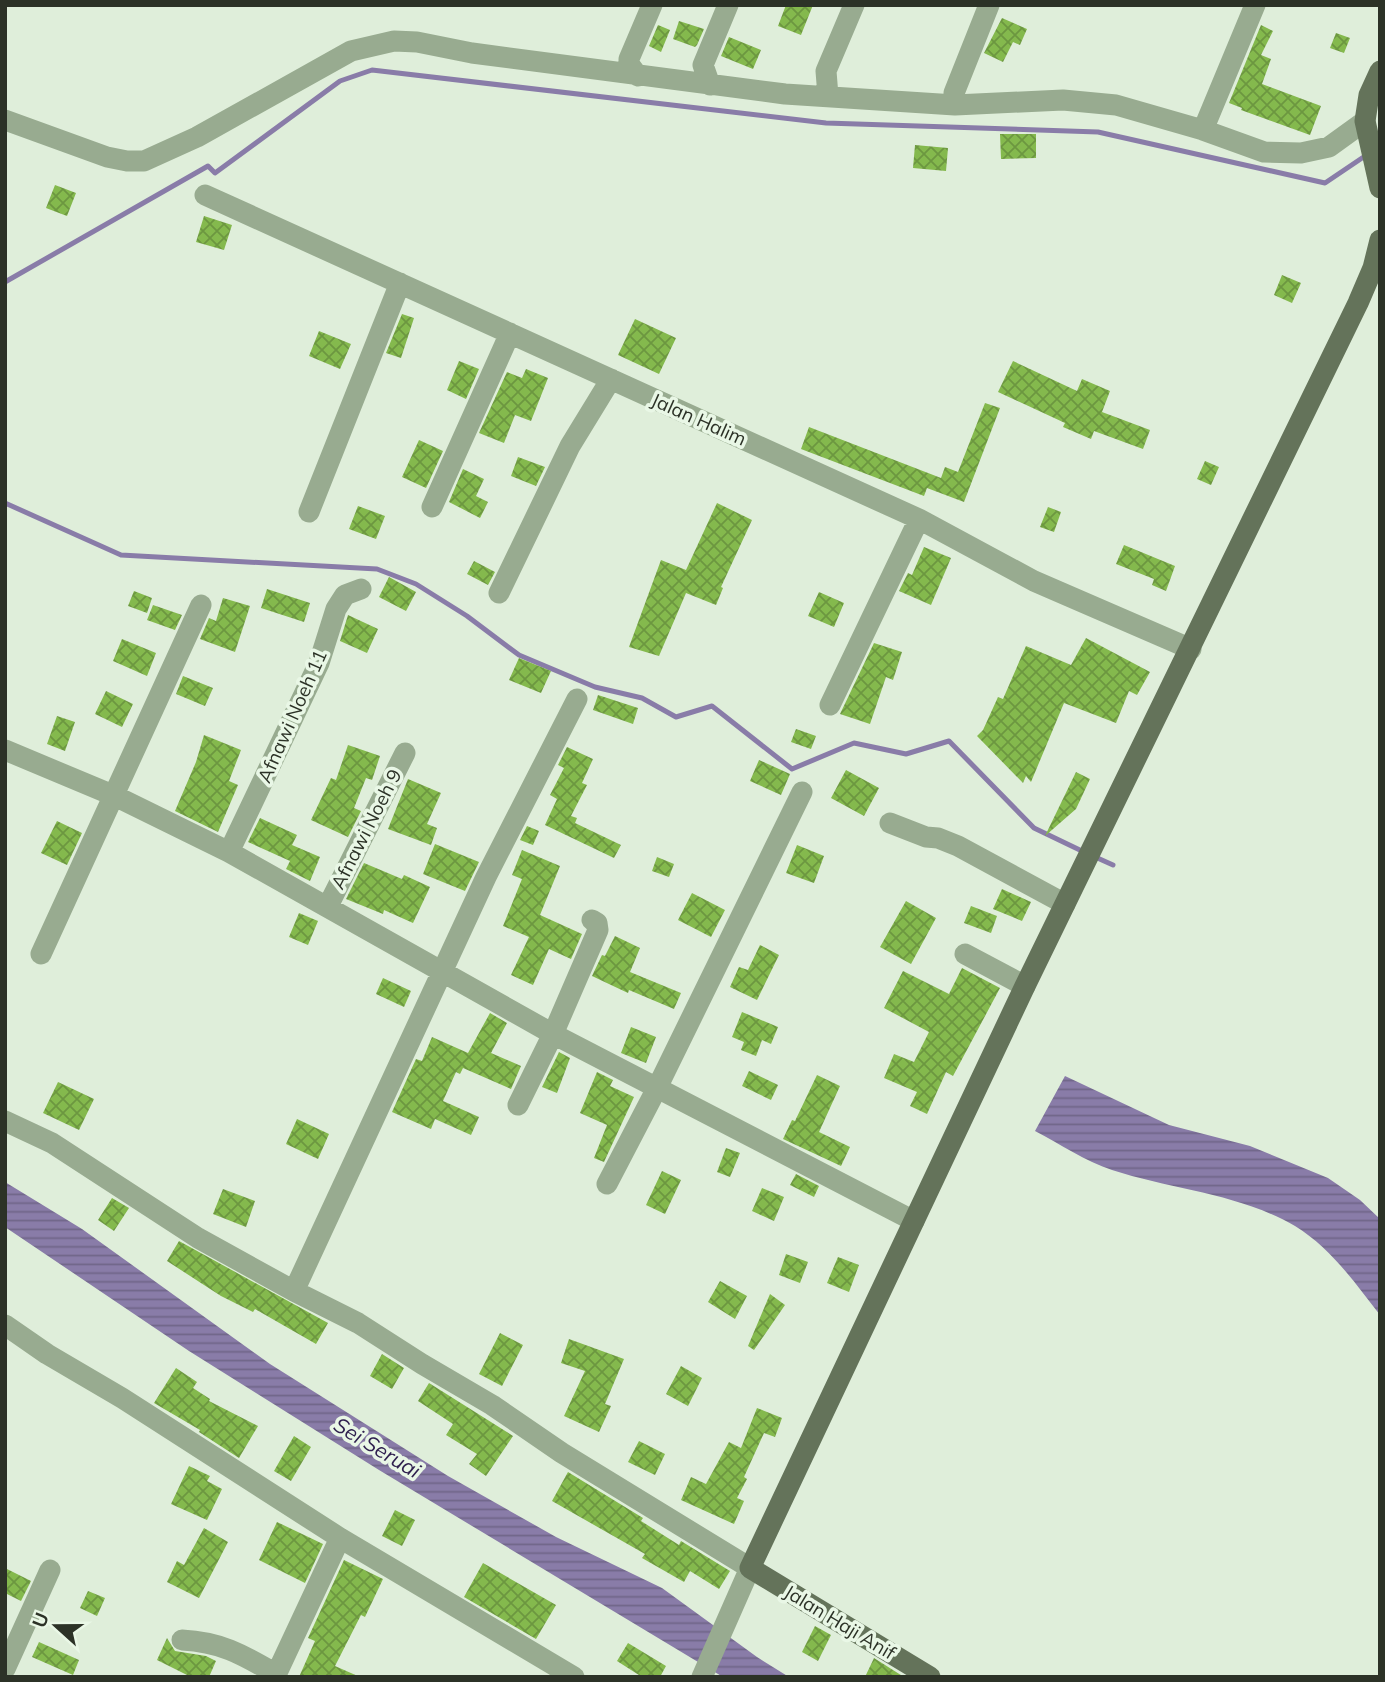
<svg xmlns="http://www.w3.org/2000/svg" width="1385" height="1682" font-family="Mulish,sans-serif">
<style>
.water{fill:url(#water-rules)}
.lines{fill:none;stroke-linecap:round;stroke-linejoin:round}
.stream{stroke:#897ca8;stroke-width:5}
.building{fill:url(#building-cross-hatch)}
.minor{stroke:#98ab90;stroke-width:21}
.major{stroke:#64735a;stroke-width:21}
.labels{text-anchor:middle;stroke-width:7;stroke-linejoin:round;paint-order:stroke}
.street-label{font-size:19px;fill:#2c3227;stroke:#e9f7e6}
.water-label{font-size:21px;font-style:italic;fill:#30214f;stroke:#e9f7e6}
</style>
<defs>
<pattern id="water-rules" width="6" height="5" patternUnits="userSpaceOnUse" patternTransform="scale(1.75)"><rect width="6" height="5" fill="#897ca8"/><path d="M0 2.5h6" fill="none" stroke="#706689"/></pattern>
<pattern id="building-cross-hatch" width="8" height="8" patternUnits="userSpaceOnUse" patternTransform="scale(1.75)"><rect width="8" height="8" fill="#84b94d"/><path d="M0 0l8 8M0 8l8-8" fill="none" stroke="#6c9740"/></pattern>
</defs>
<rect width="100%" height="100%" fill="#dfeeda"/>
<path class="water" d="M1065,1076l104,49 81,21 78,32 32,22 20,19v96c-25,-32 -49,-67 -85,-89 -57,-33 -122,-36 -183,-56 -27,-9 -52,-26 -77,-39z
M5,1182l77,47 188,135 178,112 108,61 106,51 95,69 32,20h-66l-344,-207 -190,-119 -184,-124z"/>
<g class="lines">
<path class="stream" d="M5,282l203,-116 7,7 125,-92 32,-11 454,53 272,9 227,51 43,-29
M5,503l116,52 256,14 39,15 51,32 52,39 76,32 47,11 34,19 36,-11 80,63 62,-26 52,11 43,-13 85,87 50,24
M1093,856l20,9"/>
</g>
<path class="building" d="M786,5h27l-12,30 -23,-9z
M1002,18l25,11 -7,16 -7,-3 -10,20 -19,-9z
M679,21l25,8 -7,16 -2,2 -22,-8z
M658,25l12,5 -9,22 -12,-6z
M1261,25l12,6 -12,24 10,4 -9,25 59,22 -11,29 -69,-25 1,-2 -13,-5z
M1336,33l14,5 -6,15 -14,-5z
M729,37l32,13 -8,19 -32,-13z
M1000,134h36v24l-35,1z
M915,145l33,3 -2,23 -33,-3z
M55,185l21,8 -9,23 -21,-8z
M204,216l28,9 -8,25 -28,-8z
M1282,275l19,8 -9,20 -18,-8z
M402,314l12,4 -13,40 -15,-5z
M635,319l41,19 -17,36 -41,-19z
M319,331l32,13 -11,25 -31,-13z
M459,361l20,8 -13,30 -19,-9z
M1013,361l64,30 5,-12 28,12 -8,21 48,18 -7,19 -49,-18 -3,8 -28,-12 2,-4 -67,-31z
M526,369l22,9 -17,43 -16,-6 -11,28 -25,-10 28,-61 15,6z
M985,403l15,5 -36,94 -37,-14 -3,8 -123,-47 8,-22 132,51 4,-11 13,5z
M419,440l24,11 -17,37 -24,-11z
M518,457l27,10 -9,19 -25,-10z
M1205,461l14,6 -8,18 -14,-6z
M463,469l21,10 -8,17 12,6 -8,16 -31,-16z
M717,503l35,17 -31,67 2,1 -7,17 -30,-12 -27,63 -30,-9 32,-87 25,10z
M358,506l27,10 -9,23 -27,-10z
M1048,507l13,5 -7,20 -14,-5z
M1124,545l51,21 -9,25 -14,-6 2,-6 -38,-15z
M924,547l27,11 -20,47 -32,-14 9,-18 4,2z
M474,561l21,11 -7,13 -21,-11z
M389,577l27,15 -10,19 -27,-14z
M267,589l43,14 -6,19 -43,-14z
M134,591l18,7 -5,15 -19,-7z
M819,592l25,11 -10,24 -26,-11z
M223,598l27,8 -15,46 -35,-13 9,-21 7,3z
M153,605l29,10 -7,15 -28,-10z
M348,615l30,14 -11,24 -27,-12z
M1086,638l64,34 -13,23 -8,-4 -13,32 -52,-20 -33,79 -5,-6 -3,7 -46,-47 6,-6 15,-33 5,2 23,-53 45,19z
M122,639l34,14 -9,23 -34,-15z
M874,643l28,9 -9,28 -7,-3 -16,47 -30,-10z
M519,658l32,13 -10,22 -32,-13z
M183,676l30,12 -8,18 -29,-12z
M106,691l27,13 -11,23 -27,-13z
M598,695l40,13 -5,16 -40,-14z
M57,716l18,6 -10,29 -18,-7z
M796,729l20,7 -5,13 -20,-7z
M204,735l37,15 -12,31 9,4 -20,47 -43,-21 21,-49z
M348,745l32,11 -8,24 -6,-2 -12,30 7,3 -13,26 -37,-17 20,-42 5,2z
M567,747l26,12 -11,24 5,2 -16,31 6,2 -2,5 46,22 -7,13 -69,-33 12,-26 -7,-4 14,-27 -6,-3z
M759,760l31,14 -9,21 -31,-14z
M846,770l33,18 -15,28 -33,-18z
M1076,772l14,7 -14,30 -31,27z
M408,779l33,14 -14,31 10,4 -6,17 -43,-16z
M260,818l37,17 -5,10 28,12 -10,24 -24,-12 4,-8 -42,-19z
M57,821l25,12 -15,32 -26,-12z
M527,826l12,5 -6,14 -13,-5z
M435,844l44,18 -14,29 -42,-17z
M797,845l27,11 -10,27 -28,-10z
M522,850l38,16 -20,49 42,19 -11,25 -22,-10 -16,36 -22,-10 18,-38 -26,-11 19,-47 -10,-4z
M657,857l17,7 -5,13 -17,-6z
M364,863l38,16 2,-4 26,12 -17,36 -29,-13 -1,4 -37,-15z
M1002,889l29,13 -9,19 -29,-12z
M692,893l33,17 -14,27 -33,-17z
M906,901l30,17 -25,46 -31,-17z
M971,906l26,10 -6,17 -27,-10z
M299,913l19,8 -10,24 -19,-8z
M615,936l25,12 -10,24 51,21 -7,16 -45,-19 -1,3 -36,-17 10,-21 3,1z
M760,945l19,10 -22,45 -27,-13 9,-20 9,3z
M962,968l38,20 -47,88 -7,-4 -19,42 -17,-8 7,-14 -33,-14 10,-24 20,8 15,-30 -45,-24 19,-37 46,23z
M383,978l28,13 -7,16 -28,-13z
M742,1012l36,15 -7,17 -9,-4 -6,16 -15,-6 3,-8 -12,-5z
M490,1013l17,10 -16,30 30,13 -10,23 -48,-21 -3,6 -4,-2 -13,29 36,16 -8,18 -36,-16 -4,10 -39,-17 24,-53 6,2 10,-24 36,16z
M631,1027l25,10 -10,26 -25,-10z
M559,1052l11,6 -13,35 -15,-6z
M749,1071l29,14 -7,15 -29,-14z
M597,1072l16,8 -3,6 24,11 -30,65 -10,-4 13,-33 -27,-12z
M817,1075l23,11 -21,46 31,15 -9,19 -58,-27 9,-19 3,1z
M58,1082l36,17 -15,31 -36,-17z
M297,1119l32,15 -11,25 -32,-15z
M726,1148l14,5 -10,24 -13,-5z
M662,1171l19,9 -16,34 -19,-9z
M796,1174l23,12 -5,11 -24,-12z
M762,1188l22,9 -10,24 -22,-10z
M223,1189l32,12 -9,26 -33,-13z
M112,1198l17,10 -15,23 -16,-11z
M179,1241l149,82 -12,21 -61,-35 -2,3 -32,-16 -54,-35z
M786,1254l22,8 -8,21 -21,-8z
M838,1257l21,8 -10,27 -22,-9z
M720,1281l27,15 -12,23 -27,-17z
M770,1294l15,11 -31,45 -6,-4z
M500,1333l23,12 -21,41 -23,-12z
M569,1339l55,20 -19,45 6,2 -12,26 -35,-16 21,-45 -24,-8z
M382,1354l22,14 -12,21 -22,-13z
M681,1366l21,12 -14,28 -22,-12z
M176,1368l21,14 -4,6 17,11 -1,2 49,25 -19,32 -40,-26 1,-2 -46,-27z
M429,1383l84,53 -27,40 -17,-12 8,-10 -31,-19 7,-11 -35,-23z
M757,1408l25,10 -7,19 -11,-4 -20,44 3,2 -10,19 7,3 -10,23 -53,-24 10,-23 15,7 23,-42 12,6z
M294,1436l17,11 -20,34 -17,-10z
M639,1441l26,13 -10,21 -27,-13z
M189,1466l21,10 -3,5 15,8 -15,31 -36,-16z
M568,1472l75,46 -2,3 38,24 2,-4 49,30 -11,18 -29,-18 -6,11 -42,-24 3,-4 -93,-53z
M395,1510l20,10 -13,26 -20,-10z
M277,1522l46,22 -18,39 -46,-23z
M204,1528l24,14 -29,56 -32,-16 10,-21 7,4z
M344,1560l39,19 -18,38 -4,-2 -26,51 25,11h-61l16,-36 -7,-3z
M483,1563l73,42 -20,34 -72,-42z
M5,1568l26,13 -10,20 -16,-8z
M88,1591l17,7 -8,18 -17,-8z
M815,1626l16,9 -13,26 -16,-9z
M167,1638l8,13 31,5 10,5 -7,16h-18l-34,-17z
M39,1642l40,18 -6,15 -41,-18z
M628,1643l38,23 -6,11h-18l-25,-16z
M874,1658l30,19h-39z"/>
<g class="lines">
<path class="minor" d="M638,76l-9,-12v-5l23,-54
M710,85l-7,-20 25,-60
M828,96l-2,-25 28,-66
M955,105l-1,-12 35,-88
M5,120l102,37 20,4h17l53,-24 154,-86 43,-10 23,1 55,11 313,41 170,11 108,-5 53,5 87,25 61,22 37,1 28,-6 36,-26
M1203,130l52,-125
M205,195l714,324 115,62 157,68
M432,507l78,-174
M309,512l91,-229
M499,593l71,-147 41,-67
M830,705l89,-186
M5,750l110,46 114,56 324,182 361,187
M890,823l36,14 12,1 20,8 107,58
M229,852l90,-189 17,-54 9,-14 16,-6
M328,906l77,-153
M41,954l160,-349
M965,954l60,32
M518,1105l35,-71 45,-104 -1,-7 -5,-3
M5,1121l47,22 146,95 96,53 64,32 64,41 70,41 70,48 188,115 -48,109
M607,1184l50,-96 145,-296
M294,1291l192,-414 91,-178
M5,1325l42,29 75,44 218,140 234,139
M182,1640c40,2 61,15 94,34
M5,1669l45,-99
M275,1677l65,-139"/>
<path class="major" d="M1380,71l-11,24 -4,26 15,67
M930,1677l-180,-109 275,-582 333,-683 15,-35 7,-28"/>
</g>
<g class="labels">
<g class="street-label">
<text transform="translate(699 419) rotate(24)" y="7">Jalan Halim</text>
<text transform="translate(292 716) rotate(-66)" y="7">Afnawi Noeh 11</text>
<text transform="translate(366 829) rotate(-63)" y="7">Afnawi Noeh 9</text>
<text transform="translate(840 1622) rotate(31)" y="7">Jalan Haji Anif</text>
</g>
<g class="water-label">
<text transform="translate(377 1448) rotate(31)" y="7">Sei Seruai</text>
</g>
</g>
<rect width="1385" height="1682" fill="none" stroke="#2c3227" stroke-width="14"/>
<g transform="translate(56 1626) rotate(291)" stroke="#e9f7e6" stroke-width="5" paint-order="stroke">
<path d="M0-5L12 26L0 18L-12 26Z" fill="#2c3227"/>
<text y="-10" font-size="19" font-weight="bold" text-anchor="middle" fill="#2c3227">U</text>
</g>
</svg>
